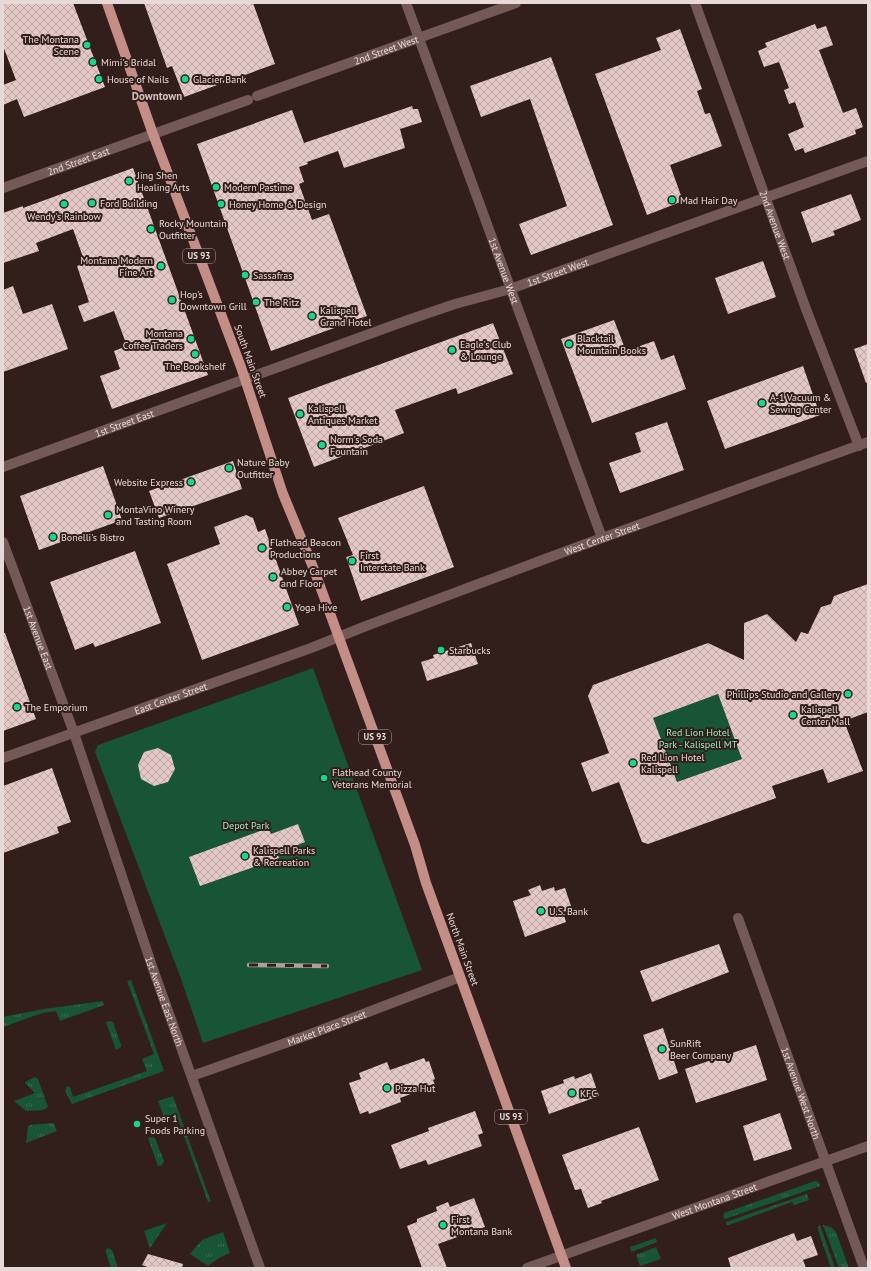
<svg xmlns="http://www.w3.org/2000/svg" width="871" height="1271" font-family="'PT Sans',sans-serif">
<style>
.grass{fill:url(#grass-tufts)}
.park{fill:#185436}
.building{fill:url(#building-cross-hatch);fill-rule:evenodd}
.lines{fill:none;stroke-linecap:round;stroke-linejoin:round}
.minor{stroke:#745956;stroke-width:10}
.tertiary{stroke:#745956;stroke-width:10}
.primary{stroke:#c48d86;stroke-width:10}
.rail-casing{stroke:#ae9e9c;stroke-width:4.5}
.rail{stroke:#321f1c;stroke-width:3;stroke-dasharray:9;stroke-linecap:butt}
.poi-dot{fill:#13d98a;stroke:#321f1c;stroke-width:1.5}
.labels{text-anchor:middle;stroke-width:4;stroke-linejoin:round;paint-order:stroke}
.shield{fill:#321f1c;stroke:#b1a19f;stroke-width:1}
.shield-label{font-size:9px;font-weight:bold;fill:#e7d9d7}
.poi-label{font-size:10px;fill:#e7d9d7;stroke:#321f1c;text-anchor:start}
.street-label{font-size:10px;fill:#e7d9d7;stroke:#321f1c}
.park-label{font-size:10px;fill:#93eab8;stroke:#321f1c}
.neighbourhood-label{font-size:11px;font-weight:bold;fill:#d8beba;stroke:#321f1c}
</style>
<defs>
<pattern id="grass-tufts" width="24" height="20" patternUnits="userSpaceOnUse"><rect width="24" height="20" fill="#185436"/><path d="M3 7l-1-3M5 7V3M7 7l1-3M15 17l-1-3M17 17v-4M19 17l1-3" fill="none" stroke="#3a6c52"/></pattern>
<pattern id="building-cross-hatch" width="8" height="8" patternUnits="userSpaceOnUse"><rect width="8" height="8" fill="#e3c8c5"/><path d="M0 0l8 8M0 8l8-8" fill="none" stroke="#bca6a4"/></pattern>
</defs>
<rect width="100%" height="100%" fill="#321f1c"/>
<path class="grass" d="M131,980l33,91 -92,33 -7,-13 2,-5 3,1 3,10 74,-26 -5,-12 12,-5 -27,-73z
M103,1001l1,4 -44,16 -4,-10 -14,2 -39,14v-10l41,-8z
M110,1021l3,1 8,23v2l-5,3 -10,-28z
M35,1077l3,2 10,28 -5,3 -17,1 -12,-10 21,-8 -9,-9 -1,-2z
M173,1096l38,106h-3l-32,-88 -12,3 -6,-16z
M52,1123l2,1 3,7 -31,12 2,-16 2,-2z
M152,1137l3,1 9,23 -2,4 -4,1 -10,-28z
M815,1181l4,1 1,4 -95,33 -2,-3 1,-3z
M807,1194l2,6 -15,5 -2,-3 -63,23h-2l-1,-3z
M167,1223l-17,25 -6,-17z
M820,1225l15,43h-4l-13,-38v-3z
M823,1225l8,2 5,5 13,36h-10z
M223,1232l7,21 -11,5 -11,8 -18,-12 12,-14z
M656,1238l1,4 -26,10 -1,-5z
M656,1247l5,12 -21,7 -4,-11z
M108,1248l4,2 6,18h-7l-6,-18z"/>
<path class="park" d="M313,668l109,302 -219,73 -23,-67 -85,-224 3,-7z
M718,694l24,65 -65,23 -24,-64z"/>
<path class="building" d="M3,3h70l32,84 -81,30 -7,-18 -14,6v-20l13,-5 -13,-34z
M144,3h109l22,61 -91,33 -12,-31 -5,2z
M815,24l2,5 9,-3 7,19 -14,5 24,63 13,-5 7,19 -8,3 1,4 -51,19 -2,-5 -8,3 -7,-17 16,-7 -9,-25 -6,2 -5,-14 5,-2 -10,-26 -15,5 -6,-16 9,-4 -2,-4z
M680,29l22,60 -5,2 8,23 5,-1 12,33 -52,19 13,36 -36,14 -52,-141 66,-24 -5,-12z
M551,57l62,168 -82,30 -12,-31 48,-18 -37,-107 -49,18 -11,-31z
M412,106l1,3h5l4,13 -22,7 5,19 -61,20 -6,-17 -31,11 1,2 -9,3 5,15 -5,2 13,36 17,-6 38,102 -96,35 -74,-207 95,-34 12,33z
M133,168l75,207 -96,34 -12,-33 20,-7 -6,-18 13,-5 -13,-35 -30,11 -6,-16 11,-4 -12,-36 8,-3 -12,-34 -37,14 3,8 -36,12v-50l20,-7v2z
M851,194l10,26 -28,11 2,4 -23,8 -11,-31z
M763,261l13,36 -48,17 -13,-36z
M13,286l10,28 29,-10 16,45 -65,23v-82z
M614,320l12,31 28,-10 7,19 13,-5 12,34 -94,34 -31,-84z
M493,323l20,51 -55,20 -2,-6 -61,22 9,23 -90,34 -26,-69z
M868,344v38l-2,1 -12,-34z
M803,366l17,49 -95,34 -18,-48z
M667,422l17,48 -64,23 -11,-30 32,-11 -6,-19z
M233,461l9,28 -83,29 -10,-27z
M103,466l19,54 -83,30 -19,-54z
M424,486l30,81 -93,34 -15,-44 7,-2 -15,-37z
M246,515l7,3 5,14 7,-3 34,96 -97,35 -35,-96 53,-20 -6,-17z
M135,551l26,72 -66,24 -2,-4 -18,7 -25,-68z
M868,584v128l-24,9 19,50 -35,12 -5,-14 -51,17 4,12 -128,46 -6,-2 -23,-60 -27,10 -11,-29 28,-10 -21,-57 5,-11 115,-42 36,17v-37l23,-9 29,28 5,-10 7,2 13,-27 10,-3 3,-8zM718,694l24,65 -65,23 -24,-64z
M3,633h2l31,86 -33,12z
M471,643l7,21 -51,17 -6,-19 13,-4 -1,-3z
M158,748l13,7 4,14 -7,13 -14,4 -13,-7 -3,-14 6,-13z
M52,768l19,54 -14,5 2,6 -56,20v-67z
M298,824l7,18 -28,11 2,5 -79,28 -11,-29 79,-29 3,6z
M540,885l2,6 12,-4 1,4 10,-3 7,21 -9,3 3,10 -41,15 -12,-36 18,-6 -3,-5z
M719,944l10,28 -77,30 -12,-31z
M663,1028l15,45 -19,7 -16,-45z
M756,1045l11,35 -71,23 -11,-34z
M424,1058l2,4 3,-1 6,18 -2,1 2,5 -35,13 1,4 -32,12 -1,-3 -8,3 -11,-31 12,-4 -2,-6 28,-11 3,8z
M591,1073l8,23 -50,18 -8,-23 23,-8 -1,-3 11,-4 1,3z
M475,1111l8,22 -5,2 4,11 -54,19 -2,-5 -26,9 -9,-24 38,-14 -1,-3z
M780,1113l12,36 -38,12 -11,-35z
M639,1127l20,53 -58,21 1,2 -14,5 -7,-19 -6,1 -13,-35z
M474,1198l11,29 -47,17 9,24h-25l-15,-42 10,-4v-3l20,-8 -1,-4 12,-5 2,5z
M794,1233l3,8 14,-5 7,19 -15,5 3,8h-75l-3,-10z
M148,1254l35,10 -1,4h-32l-8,-3z"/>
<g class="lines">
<g class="minor">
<path id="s1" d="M3,467l405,-147 47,-16 55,-15 358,-128"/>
<path id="s2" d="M738,918l126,350"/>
<path id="s3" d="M192,1076l116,-41 152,-58"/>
<path id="s4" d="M527,1268l341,-122"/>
</g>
<g class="tertiary">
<path id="s5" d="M406,3l196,535"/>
<path id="s6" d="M695,3l111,306 53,137"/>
<path id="s7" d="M257,96l259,-93"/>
<path id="s8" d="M3,188l245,-88"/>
<path id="s9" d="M3,542l71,191 79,236 107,299"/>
<path id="s10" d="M3,758l308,-110 55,-22 214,-80 288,-104"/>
</g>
<path class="primary" d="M107,3l46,131 88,233 42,127 30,73 102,278 11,38 140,385"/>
<g class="rail-casing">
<path id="rail" d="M249,965l78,1"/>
</g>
<use href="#rail" class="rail"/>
</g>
<g class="poi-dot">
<circle cx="87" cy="45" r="4"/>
<circle cx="93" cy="62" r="4"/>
<circle cx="99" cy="79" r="4"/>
<circle cx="185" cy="79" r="4"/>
<circle cx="129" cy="181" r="4"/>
<circle cx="216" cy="187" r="4"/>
<circle cx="672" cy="200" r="4"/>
<circle cx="92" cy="203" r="4"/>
<circle cx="64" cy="204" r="4"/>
<circle cx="221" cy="204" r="4"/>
<circle cx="151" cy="229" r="4"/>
<circle cx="161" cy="266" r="4"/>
<circle cx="245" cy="275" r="4"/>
<circle cx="172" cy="300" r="4"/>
<circle cx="256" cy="302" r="4"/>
<circle cx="312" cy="316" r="4"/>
<circle cx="191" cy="339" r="4"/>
<circle cx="569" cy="344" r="4"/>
<circle cx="452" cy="350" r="4"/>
<circle cx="195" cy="354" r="4"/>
<circle cx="762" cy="403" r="4"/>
<circle cx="300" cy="414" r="4"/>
<circle cx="322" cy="445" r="4"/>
<circle cx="229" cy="468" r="4"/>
<circle cx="191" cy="482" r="4"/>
<circle cx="108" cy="515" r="4"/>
<circle cx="53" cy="537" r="4"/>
<circle cx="262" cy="548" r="4"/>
<circle cx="352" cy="561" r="4"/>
<circle cx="273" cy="577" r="4"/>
<circle cx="287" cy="607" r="4"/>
<circle cx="441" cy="650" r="4"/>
<circle cx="848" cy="694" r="4"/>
<circle cx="17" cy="707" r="4"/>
<circle cx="793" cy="715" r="4"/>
<circle cx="633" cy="763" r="4"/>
<circle cx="324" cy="778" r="4"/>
<circle cx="245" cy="856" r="4"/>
<circle cx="541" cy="911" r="4"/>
<circle cx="662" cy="1049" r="4"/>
<circle cx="387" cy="1088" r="4"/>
<circle cx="572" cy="1093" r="4"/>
<circle cx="137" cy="1124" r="4"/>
<circle cx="443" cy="1225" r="4"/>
</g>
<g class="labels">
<g class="shield">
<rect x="183" y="249" width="32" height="14" rx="3"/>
<rect x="359" y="730" width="32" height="14" rx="3"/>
<rect x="495" y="1110" width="32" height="14" rx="3"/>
</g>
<g class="shield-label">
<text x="199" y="259">US 93</text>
<text x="375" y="740">US 93</text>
<text x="511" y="1120">US 93</text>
</g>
<g class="poi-label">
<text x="79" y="43" text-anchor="end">The Montana<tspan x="79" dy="12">Scene</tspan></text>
<text x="101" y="66">Mimi's Bridal</text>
<text x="107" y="83">House of Nails</text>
<text x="193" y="83">Glacier Bank</text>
<text x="137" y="179">Jing Shen<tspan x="137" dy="12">Healing Arts</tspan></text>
<text x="224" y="191">Modern Pastime</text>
<text x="680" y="204">Mad Hair Day</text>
<text x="100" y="207">Ford Building</text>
<text x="229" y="208">Honey Home &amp; Design</text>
<text x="64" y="220" text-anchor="middle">Wendy's Rainbow</text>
<text x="159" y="227">Rocky Mountain<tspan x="159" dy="12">Outfitter</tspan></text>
<text x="153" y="264" text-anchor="end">Montana Modern<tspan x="153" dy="12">Fine Art</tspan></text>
<text x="253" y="279">Sassafras</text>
<text x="180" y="298">Hop's<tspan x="180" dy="12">Downtown Grill</tspan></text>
<text x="264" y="306">The Ritz</text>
<text x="320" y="314">Kalispell<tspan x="320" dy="12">Grand Hotel</tspan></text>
<text x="183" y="337" text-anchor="end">Montana<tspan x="183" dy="12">Coffee Traders</tspan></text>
<text x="577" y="342">Blacktail<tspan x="577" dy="12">Mountain Books</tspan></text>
<text x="460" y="348">Eagle's Club<tspan x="460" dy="12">&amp; Lounge</tspan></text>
<text x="195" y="370" text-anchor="middle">The Bookshelf</text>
<text x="770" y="401">A-1 Vacuum &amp;<tspan x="770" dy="12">Sewing Center</tspan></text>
<text x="308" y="412">Kalispell<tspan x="308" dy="12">Antiques Market</tspan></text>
<text x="330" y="443">Norm's Soda<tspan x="330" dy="12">Fountain</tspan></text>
<text x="237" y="466">Nature Baby<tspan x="237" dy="12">Outfitter</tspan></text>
<text x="183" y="486" text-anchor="end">Website Express</text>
<text x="116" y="513">MontaVino Winery<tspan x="116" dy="12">and Tasting Room</tspan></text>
<text x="61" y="541">Bonelli's Bistro</text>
<text x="270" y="546">Flathead Beacon<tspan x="270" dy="12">Productions</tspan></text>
<text x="360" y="559">First<tspan x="360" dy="12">Interstate Bank</tspan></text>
<text x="281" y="575">Abbey Carpet<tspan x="281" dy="12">and Floor</tspan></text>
<text x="295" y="611">Yoga Hive</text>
<text x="449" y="654">Starbucks</text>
<text x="840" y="698" text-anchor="end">Phillips Studio and Gallery</text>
<text x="25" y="711">The Emporium</text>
<text x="801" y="713">Kalispell<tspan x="801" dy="12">Center Mall</tspan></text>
<text x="641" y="761">Red Lion Hotel<tspan x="641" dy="12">Kalispell</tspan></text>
<text x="332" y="776">Flathead County<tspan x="332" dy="12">Veterans Memorial</tspan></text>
<text x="253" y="854">Kalispell Parks<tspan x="253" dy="12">&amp; Recreation</tspan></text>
<text x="549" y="915">U.S. Bank</text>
<text x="670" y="1047">SunRift<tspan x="670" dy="12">Beer Company</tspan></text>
<text x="395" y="1092">Pizza Hut</text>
<text x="580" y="1097">KFC</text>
<text x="145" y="1122">Super 1<tspan x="145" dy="12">Foods Parking</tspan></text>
<text x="451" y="1223">First<tspan x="451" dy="12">Montana Bank</tspan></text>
</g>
<g class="street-label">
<text dy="4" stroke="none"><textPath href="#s7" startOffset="137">2nd Street West</textPath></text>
<text dy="4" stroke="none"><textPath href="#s8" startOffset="80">2nd Street East</textPath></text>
<text dy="4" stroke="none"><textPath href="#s6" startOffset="236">2nd Avenue West</textPath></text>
<text dy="4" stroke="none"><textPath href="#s5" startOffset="285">1st Avenue West</textPath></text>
<text dy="4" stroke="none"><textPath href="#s1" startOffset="588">1st Street West</textPath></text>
<text transform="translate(251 361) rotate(70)" y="4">South Main Street</text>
<text dy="4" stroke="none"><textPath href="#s1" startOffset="129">1st Street East</textPath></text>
<text dy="4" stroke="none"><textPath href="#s10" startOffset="638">West Center Street</textPath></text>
<text dy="4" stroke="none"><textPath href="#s9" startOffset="102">1st Avenue East</textPath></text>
<text dy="4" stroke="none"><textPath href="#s10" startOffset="178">East Center Street</textPath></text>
<text transform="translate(463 949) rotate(70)" y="4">North Main Street</text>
<text dy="4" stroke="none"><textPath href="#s9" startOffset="487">1st Avenue East North</textPath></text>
<text dy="4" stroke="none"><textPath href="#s3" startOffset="143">Market Place Street</textPath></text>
<text dy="4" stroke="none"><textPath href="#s2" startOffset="186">1st Avenue West North</textPath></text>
<text dy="4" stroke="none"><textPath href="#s4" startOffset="199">West Montana Street</textPath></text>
</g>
<g class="park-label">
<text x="698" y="736">Red Lion Hotel<tspan x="698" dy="12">Park - Kalispell MT</tspan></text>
<text x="246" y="829">Depot Park</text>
</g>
<g class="neighbourhood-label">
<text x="157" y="100">Downtown</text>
</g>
</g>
<rect width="871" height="1271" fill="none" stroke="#e7d9d7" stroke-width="8"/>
</svg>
